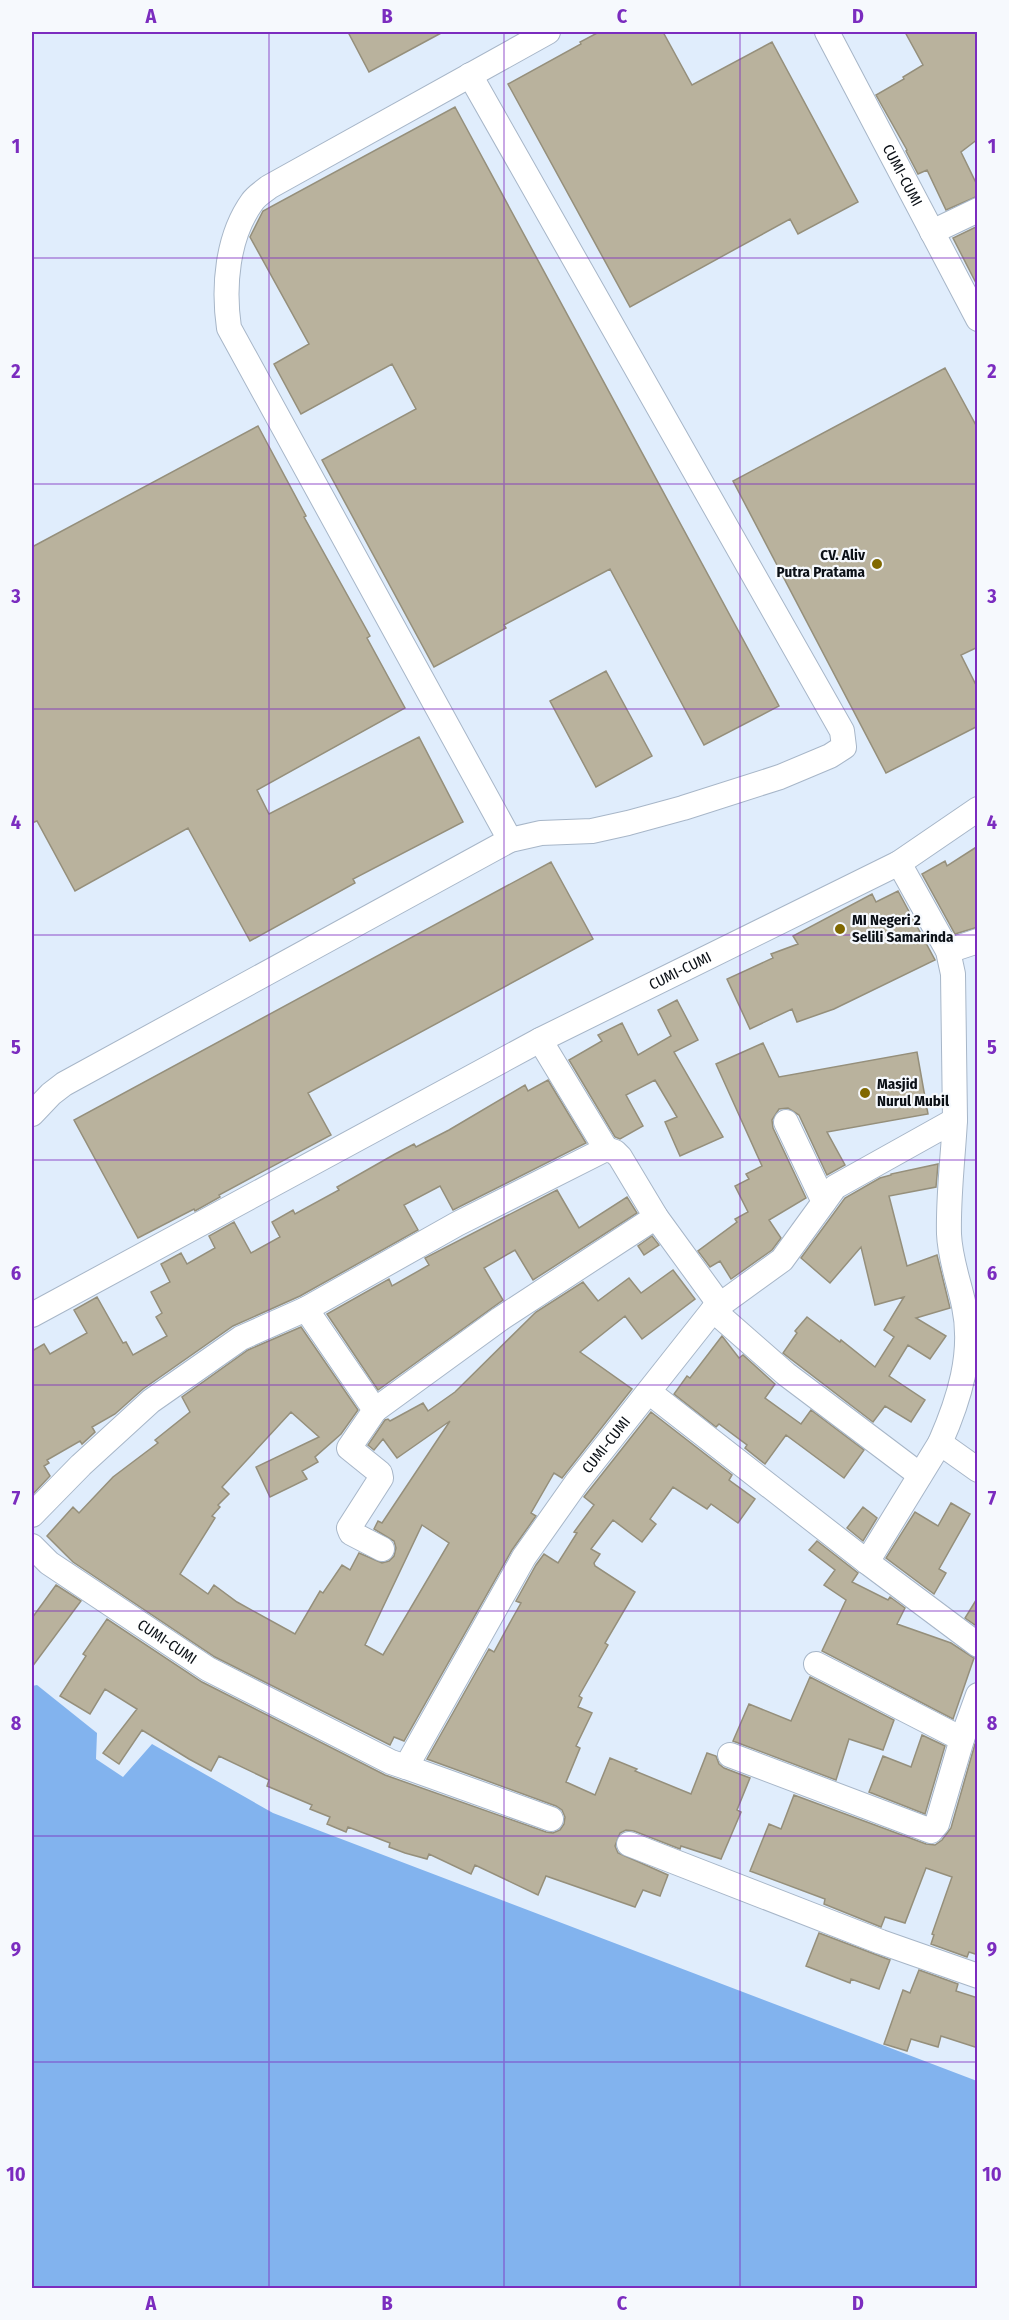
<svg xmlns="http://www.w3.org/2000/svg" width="1009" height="2320" font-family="'Fira Sans Condensed',sans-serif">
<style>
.water{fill:#82b3ee}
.building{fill:#b9b29d;stroke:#958f7b;stroke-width:1.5;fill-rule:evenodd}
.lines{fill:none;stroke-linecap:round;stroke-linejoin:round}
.minor-casing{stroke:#a7b6c8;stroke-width:26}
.minor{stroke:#fff;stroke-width:24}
.grid{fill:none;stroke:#7b2cbf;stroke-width:1.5;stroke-opacity:0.55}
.poi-dot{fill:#806800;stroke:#f6f9fd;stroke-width:2}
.labels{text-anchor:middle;stroke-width:4.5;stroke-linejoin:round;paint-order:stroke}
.street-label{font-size:15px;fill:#0b1016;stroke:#f6f9fd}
.poi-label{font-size:15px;font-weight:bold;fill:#0b1016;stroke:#f6f9fd;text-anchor:start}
.neatline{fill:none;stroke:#7b2cbf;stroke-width:2}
.grid-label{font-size:20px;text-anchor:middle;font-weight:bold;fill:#7b2cbf}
</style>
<rect width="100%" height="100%" fill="#e0edfc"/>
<path class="water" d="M37,1685l60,48 -1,26 27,18 29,-33 121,69 704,268v207h-945v-602z"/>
<path class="building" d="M348,32h95l-74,40z
M599,32h64l29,53 80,-43 86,160 -60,32 -8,-15 -160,88 -122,-223 73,-40 -1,-2z
M905,32h73v107l-17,13 17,35v9l-32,14 -19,-40 -9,4 -12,-23 1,-1 -31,-55 28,-16 -1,-2 20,-12z
M455,107l324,599 -75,39 -94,-176 -106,56 2,3 -72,39 -112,-207 94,-51 -24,-45 -91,50 -27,-50 35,-20 -59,-107 13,-26z
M978,226v61l-25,-49z
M945,368l33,61v218l-17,8 17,34v37l-92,47 -153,-292z
M258,426l48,90 -2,1 66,119 -3,2 38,70 -148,82 12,24 150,-77 44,85 -110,57 2,4 -105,58 -62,-113 -113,63 -38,-70 -5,2v-276z
M606,671l46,85 -56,31 -46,-86z
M978,846v81l-23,7 -33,-60 23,-13 2,5z
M551,862l42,77 -285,154 23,42 -112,60 1,2 -25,14 -1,-2 -56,29 -64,-118z
M898,891l37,69 -101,49 -37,13 -5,-13 -42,20 -23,-50 46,-21 -2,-4 27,-10 -5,-8 79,-42 4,8z
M677,1000l21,40 -24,12 49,85 -43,19 -15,-34 12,-5 -22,-37 -29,15 17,31 -23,13 -5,-2 -46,-77 33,-19 -4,-6 24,-12 16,32 33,-19 -13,-26z
M763,1043l16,34 138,-25 11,62 -101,18 18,33 -18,10 -28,-60 -11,-7 -9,1 -7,11 1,8 33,70 -37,22 12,18 -9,12 -41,29 -11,-18 -10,6 -12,-16 39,-29 -2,-3 13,-7 -13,-26 14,-7 -3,-5 16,-8 -46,-102z
M548,1080l38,63 -133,67 -13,-24 -36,19 14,25 -118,66 -67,30 -90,63 -28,25 -23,13 3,5 -13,12 -2,-3 -33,19 2,3 -5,3 6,10 -18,19v-144l12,-7 6,10 37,-21 -13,-23 23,-13 26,46 3,-1 7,13 34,-19 -11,-19 6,-4 -11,-21 19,-10 -9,-18 20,-11 6,11 28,-16 -6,-12 25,-14 17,31 29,-16 -8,-15 21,-12 2,4 44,-24 -2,-3 58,-33 19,-10 2,3 33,-17 76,-45 3,6z
M938,1164l-2,23 -47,9 18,70 30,-11 13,53 -34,10 30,18 -16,23 -22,-14 -19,31 36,24 -14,22 -26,-16 -12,16 -90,-69 14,-20 -2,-2 12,-14 33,25 1,-2 34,27 19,-30 -10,-7 20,-33 -29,8 -14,-58 -31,36 -29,-25 44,-60 35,-20 11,-3v-1z
M557,1190l22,38 48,-31 10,16 -104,67 -18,-30 -31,18 19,32 -125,90 -51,-76 62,-35 3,7 37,-21 -4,-7z
M652,1236l7,9 -15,10 -6,-9z
M673,1270l22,29 -53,40 -17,-23 -45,36 52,37 -70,89 -8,-5 -23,40 5,3 -24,34 -108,191 -10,-4 -4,8 -175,-88 -142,-95 -26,-26 26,-29 6,6 34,-36 45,-34 -3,-3 35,-28 -8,-15 66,-47 53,-23 57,83 -17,24 -26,23 3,5 -16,9 5,8 -37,18 -14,-30 63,-30 -28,-25 -69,75 7,7 -11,11 2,2 -8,9 3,2 -35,56 28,20 6,-9 23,17 58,32 25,-43 3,2 19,-28 8,5 9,-17 23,10 7,-2 5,-5 2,-8 -2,-7 -20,-12 4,-8 4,2 68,-102 -53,37 -14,-19 -9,11 -6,-5 17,-25 3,-1 2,2 33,-18 5,8 27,-19 81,-80 47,-30 15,19 31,-23 12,15zM422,1525l27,18 -66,112 -18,-10z
M722,1336l17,22 4,-3 32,29 -10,14 36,26 10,-14 53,40 -20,28 -58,-43 -21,29 -20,-16 2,-3 -28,-21 -3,3 -42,-33 13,-18 3,2z
M651,1412l81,63 -3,5 26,19 -17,24 -27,-19 -4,5 -34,-22 -23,32 6,5 -14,18 -29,-22 -22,29 9,5 -6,9 1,3 40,26 -30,51 3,2 -29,51 3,2 -4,9 14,6 -16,33 4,2 -14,34 29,13 15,-37 27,11 -2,2 56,23 16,-41 9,3 3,8 5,4 26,10 -13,32 4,2 -20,47 -40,-13 -1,3 -46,-18 -8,-1 -6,3 -5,13 3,7 50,22 -8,21 -17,-6 -8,17 -89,-31 -8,19 -63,-30 -4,9 -42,-20 -2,5 -22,-6 -16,-6 1,-4 -42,-16 -2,5 -19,-8 3,-7 -20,-8 2,-4 -45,-19 2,-6 -50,-24 -8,15 -22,-12 -47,-29 -23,34 -16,-11 34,-44 -32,-20 -15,25 -30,-18 26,-40 -3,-2 24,-35 95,63 183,93 161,57 7,1 7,-3 4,-6 1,-7 -3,-7 -6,-4 -129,-47 62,-110 5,3 18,-33 9,-16 -5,-2 20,-36 8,-11 14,9 19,-30 -3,-1 20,-27 -10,-8z
M951,1503l19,11 -31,55 7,4 -12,21 -48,-36 29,-46 23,14z
M863,1507l14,11 -14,23 -16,-13z
M817,1541l41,32 -6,9 36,18 2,-3 15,11 -8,16 54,19 23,15 -21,61 -131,-68 24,-51 -22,-15 11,-15 -26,-20z
M56,1585l25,16 -49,66v-49z
M978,1597v30l-13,-9z
M810,1677l84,43 -11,30 -34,-11 -13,41 -103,-39 16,-37 42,17z
M922,1735l23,11 -20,68 -56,-22 14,-36 28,11z
M975,1744h3v211l-9,-3 -2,5 -36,-13 3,-9 -2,-1 20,-57 -26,-9 -21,55 -20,-6 -4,10 -57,-23 1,-5 -75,-28 19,-47 12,5 13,-34 132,49 9,1 7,-5 9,-12z
M819,1933l71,27 -11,29 -28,-10 -1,4 -44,-17z
M919,1970l39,14 -2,7 22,7v50l-37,-12 -3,11 -27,-8 -4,12 -23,-7 19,-54 7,3z"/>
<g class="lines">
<g class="minor-casing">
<g id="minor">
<path id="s1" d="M827,32l151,287"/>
<path d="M932,232l46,-22"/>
<path d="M510,840l-281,-512c-6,-41 -2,-91 23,-126 4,-6 11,-10 17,-15l279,-155"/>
<path d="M899,863l49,88 5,23 2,146"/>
<path d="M948,951l30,-10"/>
<path d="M540,1040l66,109"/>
<path d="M32,1114l19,-20 13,-10 446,-244 31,-7 51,-2 36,-8 55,-15 97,-31 50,-21 14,-9 -2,-16 -372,-656"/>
<path d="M786,1122l38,80"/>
<path d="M306,1309l69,101 125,-91 156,-102"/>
<path d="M713,1310l73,64 134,101"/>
<path id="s2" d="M32,1315l508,-275 359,-177 79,-54"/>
<path d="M649,1392l218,170 73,-119 38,27"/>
<path d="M375,1410l-26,38 31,25 1,5 -32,50 2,5 31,16"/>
<path d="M32,1515l49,-50 70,-64 90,-63 65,-29 151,-85 149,-75 9,3 5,5 36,60 64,88"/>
<path id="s3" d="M32,1546l17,17 159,106 183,93 15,5 118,-210 53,-75 136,-172 69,-50 53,-73 120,-67c-2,38 -7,76 -6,114 1,25 10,48 15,72 10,47 -5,94 -24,137"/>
<path d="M867,1562l111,83"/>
<path d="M816,1664l146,75"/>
<path d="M730,1755l201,76 6,-7 25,-85 16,-44"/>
<path d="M406,1767l145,52"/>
<path d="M629,1844l252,98 97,34"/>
</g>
</g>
<use href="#minor" class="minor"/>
</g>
<path class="grid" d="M269,32v2256M504,32v2256M740,32v2256M32,258h946M32,484h946M32,709h946M32,935h946M32,1160h946M32,1385h946M32,1611h946M32,1836h946M32,2062h946"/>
<g class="poi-dot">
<circle cx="877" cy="564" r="6"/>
<circle cx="840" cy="929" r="6"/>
<circle cx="865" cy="1093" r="6"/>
</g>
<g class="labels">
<g class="street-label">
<text dy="5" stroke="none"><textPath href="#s1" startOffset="162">CUMI-CUMI</textPath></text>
<text dy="5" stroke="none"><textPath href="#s2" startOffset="734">CUMI-CUMI</textPath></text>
<text dy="5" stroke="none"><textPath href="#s3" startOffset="816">CUMI-CUMI</textPath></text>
<text dy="5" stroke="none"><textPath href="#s3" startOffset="166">CUMI-CUMI</textPath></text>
</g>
<g class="poi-label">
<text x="865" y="560" text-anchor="end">CV. Aliv<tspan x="865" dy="17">Putra Pratama</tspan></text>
<text x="852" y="925">MI Negeri 2<tspan x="852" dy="17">Selili Samarinda</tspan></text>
<text x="877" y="1089">Masjid<tspan x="877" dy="17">Nurul Mubil</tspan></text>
</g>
</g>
<rect width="1009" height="2320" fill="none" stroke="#f6f9fd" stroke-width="66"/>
<rect x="33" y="33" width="943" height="2254" class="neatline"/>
<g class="grid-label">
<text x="151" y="23">A</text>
<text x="387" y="23">B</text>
<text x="622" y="23">C</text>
<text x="858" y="23">D</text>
<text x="16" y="153">1</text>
<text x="992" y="153">1</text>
<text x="16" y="378">2</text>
<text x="992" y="378">2</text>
<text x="16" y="603">3</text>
<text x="992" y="603">3</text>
<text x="16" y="829">4</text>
<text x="992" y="829">4</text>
<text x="16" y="1054">5</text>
<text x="992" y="1054">5</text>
<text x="16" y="1280">6</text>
<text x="992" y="1280">6</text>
<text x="16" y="1505">7</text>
<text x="992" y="1505">7</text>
<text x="16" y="1730">8</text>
<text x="992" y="1730">8</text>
<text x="16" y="1956">9</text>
<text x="992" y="1956">9</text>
<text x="16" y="2181">10</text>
<text x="992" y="2181">10</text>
<text x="151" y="2310">A</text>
<text x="387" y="2310">B</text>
<text x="622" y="2310">C</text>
<text x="858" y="2310">D</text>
</g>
</svg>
